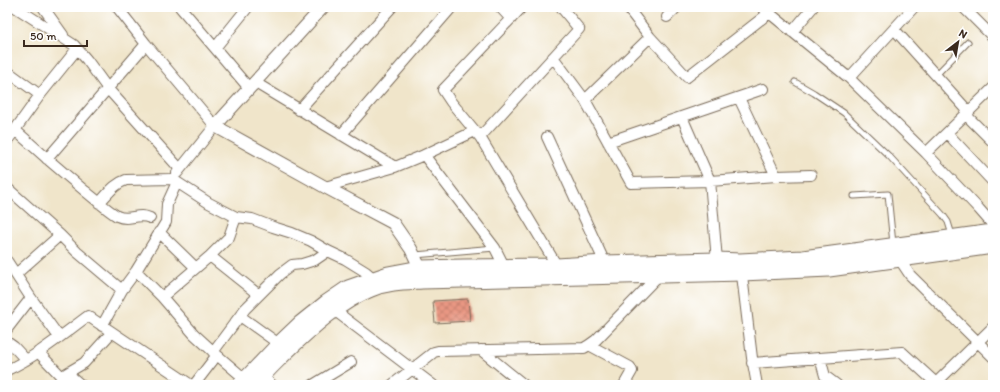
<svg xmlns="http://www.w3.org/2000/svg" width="1000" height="392" font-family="Itim,sans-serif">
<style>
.building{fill:url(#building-cross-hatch)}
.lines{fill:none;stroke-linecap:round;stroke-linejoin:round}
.service-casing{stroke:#7a6b5a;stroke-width:7}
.minor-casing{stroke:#7a6b5a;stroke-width:12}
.tertiary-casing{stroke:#7a6b5a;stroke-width:14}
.primary-casing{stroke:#7a6b5a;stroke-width:17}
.service{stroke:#fff;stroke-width:5}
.minor{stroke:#fff;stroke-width:10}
.tertiary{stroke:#fff;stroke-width:12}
.primary{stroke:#fff;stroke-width:15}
</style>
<defs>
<pattern id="building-cross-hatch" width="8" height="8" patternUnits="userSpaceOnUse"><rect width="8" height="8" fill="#e99783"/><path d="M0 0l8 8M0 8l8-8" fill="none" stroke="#be7b6b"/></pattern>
</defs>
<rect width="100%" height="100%" fill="#fff"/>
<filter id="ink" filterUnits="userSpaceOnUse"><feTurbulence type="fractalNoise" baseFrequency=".025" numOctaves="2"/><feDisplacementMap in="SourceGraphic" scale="8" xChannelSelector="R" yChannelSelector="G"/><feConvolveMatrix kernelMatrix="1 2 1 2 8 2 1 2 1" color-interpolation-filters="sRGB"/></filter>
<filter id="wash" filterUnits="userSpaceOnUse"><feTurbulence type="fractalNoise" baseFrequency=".012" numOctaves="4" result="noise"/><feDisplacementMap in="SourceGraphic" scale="16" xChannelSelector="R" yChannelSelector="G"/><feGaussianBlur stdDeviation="0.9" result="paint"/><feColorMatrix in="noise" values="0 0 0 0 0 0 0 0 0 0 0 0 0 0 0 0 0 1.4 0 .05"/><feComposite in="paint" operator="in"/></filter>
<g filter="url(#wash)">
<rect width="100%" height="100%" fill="#f0e5ca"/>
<g id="blocks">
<path class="building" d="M468,299l2,22 -35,2 -2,-22z"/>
</g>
</g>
<g filter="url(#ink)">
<use href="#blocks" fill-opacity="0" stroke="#7a6b5a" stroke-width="1"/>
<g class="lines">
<g class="service-casing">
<path id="service" d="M936,75l32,-33
M795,82l19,11 30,20 46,44 53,58 5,7 4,13
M854,196l34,-2 5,50
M415,255l80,-7"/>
</g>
<g class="minor-casing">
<path id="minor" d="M15,7l59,38 13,15 21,29 72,80
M43,7l20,28
M117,7l29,37 69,82 -38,47
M180,7l69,81
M500,7l11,12
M522,7l-79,83 8,12 29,35 77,129
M627,7l23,30 37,40 82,-64 3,-5
M762,7l87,71 77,75 53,56 14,16
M963,7l30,30
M667,17l10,-10
M894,29l75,83
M792,32l21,-25
M215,48l33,-41
M553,57l32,43 46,83 79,-2 66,-5 35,-1
M7,71l33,24
M849,78l65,-71
M254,82l141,85 29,-12 71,93 9,18
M739,98l37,78
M585,100l65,-63
M299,110l93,-103
M966,115l27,27
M682,117l28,64 7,79
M15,130c23,21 46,41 70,61 9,7 22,19 32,25 13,6 20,-4 33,2
M947,133l46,49
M341,135l111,-128
M480,137l99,-108 -18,-22
M547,137l58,126
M7,141l33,-46 37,-46
M608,142l155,-53
M926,153l67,-65
M424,155l51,-24
M47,159l99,-115
M325,187l70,-20
M7,188l53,47 17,17 45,38
M99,203c9,-9 15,-19 27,-23l46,-1 37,24 27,14 16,2 21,8 19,6 19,8 17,10 17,8 21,13 8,7
M159,232l37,36
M210,256l49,39
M900,260l10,15 83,82
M7,261l24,37 28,39
M741,267l11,91 5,27
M136,271l26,26 32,37 23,21 28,24
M16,274l44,-39
M162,297l48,-41 19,-19 7,-20
M330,307l103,78
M240,316l39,28
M102,326l20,-36 14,-19 30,-49 1,-18 10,-22
M7,329l24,-31
M7,342l7,5 12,13
M589,345l41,22 2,4 -8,14
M481,350l43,35
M38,352l25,26
M213,352l32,-43 35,-35 12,-9 10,-1 13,-4 13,-9
M820,358l5,18 12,9
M752,363l150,-11 36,33
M7,370c29,-13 55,-35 81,-54l103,69
M67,373l14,12
M262,376l10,9
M936,383l57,-56
M57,385l10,-12 17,-10 28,-31
M194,385l23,-30
M313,385l38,-23
M392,385l42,-33 4,-1 146,-3 5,-3 7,-5 63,-65"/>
</g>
<g class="tertiary-casing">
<path id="tertiary" d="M323,7l-108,119 110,61 68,36 18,26 9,19 2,8"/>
</g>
<g class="primary-casing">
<path id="primary" d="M240,385l39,-41 22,-21 25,-20 22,-15 40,-14 32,-6 44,-1 93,-1 48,-3 112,-3 23,1 63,-3 190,-26
M255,385c9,-12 20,-22 31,-33 24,-23 54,-51 85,-63 17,-7 34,-7 51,-8l320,-8 87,-4 164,-23"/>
</g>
<use href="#service" class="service"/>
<use href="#minor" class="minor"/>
<use href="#tertiary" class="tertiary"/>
<use href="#primary" class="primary"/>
</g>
</g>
<rect width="1000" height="392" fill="none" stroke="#fff" stroke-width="24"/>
<g transform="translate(958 42) rotate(31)" stroke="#ffffff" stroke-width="3" paint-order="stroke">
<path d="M0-3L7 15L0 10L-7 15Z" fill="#3b2a1e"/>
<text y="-6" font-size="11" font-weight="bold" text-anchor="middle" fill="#3b2a1e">N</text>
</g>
<path d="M24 40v6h63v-6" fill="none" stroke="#3b2a1e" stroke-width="2"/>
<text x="30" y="40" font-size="12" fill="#3b2a1e" stroke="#ffffff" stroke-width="3" paint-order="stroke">50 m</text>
</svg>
